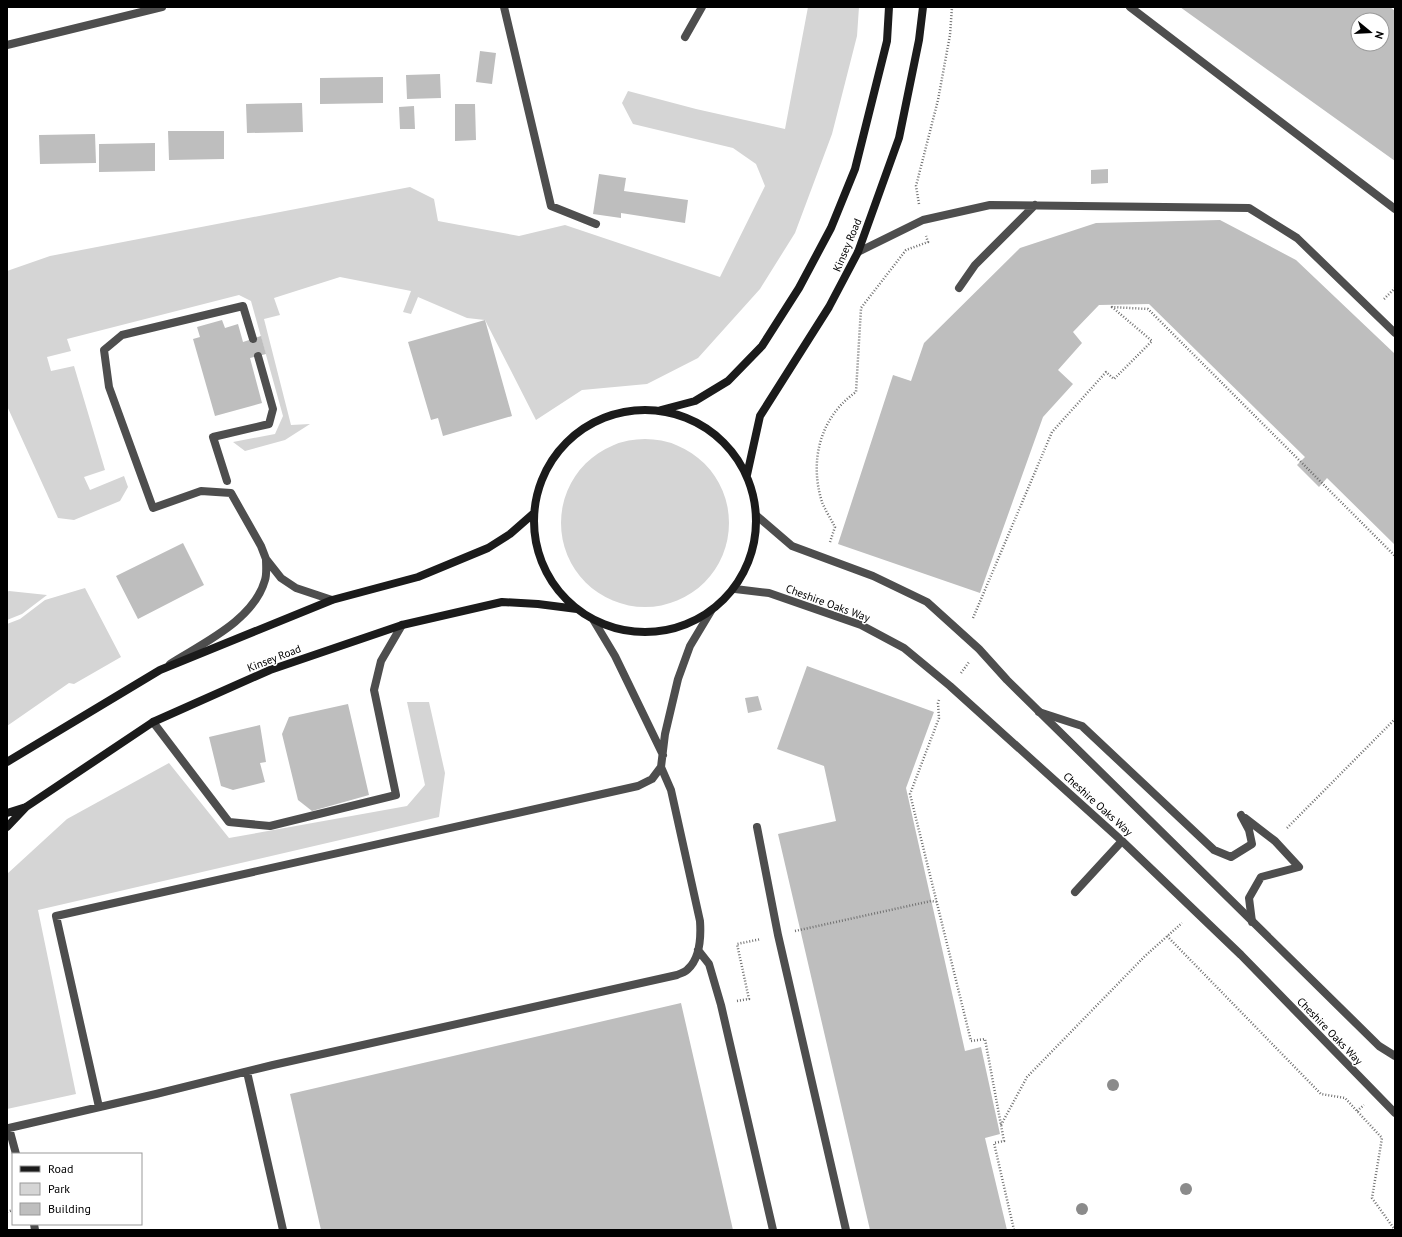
<svg xmlns="http://www.w3.org/2000/svg" width="1402" height="1237" font-family="'PT Sans',sans-serif">
<style>
.green{fill:#d5d5d5}
.building{fill:#bebebe;fill-rule:evenodd}
.lines{fill:none;stroke-linecap:round;stroke-linejoin:round}
.path{stroke:#707070;stroke-width:2.5;stroke-dasharray:1 2;stroke-linecap:butt}
.service{stroke:#4e4e4e;stroke-width:8}
.minor{stroke:#4e4e4e;stroke-width:8}
.secondary{stroke:#1b1b1b;stroke-width:8}
.tree{fill:#8b8b8b}
.labels{text-anchor:middle;stroke-width:3;stroke-linejoin:round;paint-order:stroke}
.street-label{font-size:11px;fill:#000;stroke:#fff}
</style>
<rect width="100%" height="100%" fill="#fff"/>
<path class="green" d="M808,7h51l-2,29 -25,98 -37,99 -35,56 -62,69 -51,26 -65,6 -46,30 -51,-100 -18,-2 -49,-21 -7,17 -8,-2 8,-21 -71,-14 -66,21 6,17 -16,4 27,106 19,-1 -25,16 -40,11 -12,-9 42,-8 8,-18 -32,-115 -12,-6 -172,44 4,12 -24,6 4,14 23,-5 31,104 -21,7 6,13 34,-14 4,11 -8,14 -46,19 -16,-2 -51,-112v-135l43,-15 360,-69 24,12 4,22 81,15 46,-11 155,52 45,-91 -9,-22 -23,-16 -100,-24 -11,-21 6,-12 68,18 89,20z
M561 523a84 84 0 1 1 168 0a84 84 0 1 1-168 0Z
M85,588l36,69 -47,27 -5,-1 -62,43v-102l13,-5 25,-19z
M7,592l2,-1 38,4 -25,19 -15,6z
M407,702h22l16,71 -6,44 -401,93 38,184 -69,15v-235l60,-55 102,-56 60,75 178,-32 18,-21z"/>
<path class="building" d="M1180,7h210l5,4v150zM1358,20h24v24h-24z
M480,51l16,2 -4,31 -16,-2z
M440,74l1,24 -34,1 -1,-24z
M383,77v26l-63,1v-26z
M302,103l1,29 -56,1 -1,-29z
M455,104h20l1,36 -21,1z
M414,106l1,23h-15l-1,-22z
M168,131h56v28l-55,1z
M95,134l1,29 -56,1 -1,-29z
M155,143v28l-56,1v-28z
M1108,169v14l-17,1v-14z
M599,174l27,4 -2,13 64,9 -3,23 -64,-10v5l-28,-4z
M1220,220l76,40 99,94v191l-68,-67 -8,9 -22,-22 8,-8 -156,-153 -50,1 -26,27 9,11 -24,27 15,14 -30,33 -63,176 -142,-49 55,-169 18,6 13,-38 96,-95 76,-25z
M222,320l3,8 13,-4 5,18 18,-6 5,18 -16,4 12,45 -47,13 -22,-77 7,-2 -3,-10z
M485,320l27,96 -69,20 -5,-18 -7,2 -23,-78z
M183,543l21,42 -66,34 -22,-43z
M807,666l127,46 -28,76 59,263 16,-4 19,87 -15,4 22,92h-137l-92,-396 58,-13 -12,-55 -47,-17z
M758,696l4,14 -14,3 -3,-15z
M348,704l21,91 -57,16 -14,-11 -16,-66 7,-17z
M260,725l6,37 -6,1 5,19 -32,8 -12,-4 -12,-49z
M681,1003l52,227h-412l-31,-136z"/>
<g class="lines">
<path class="path" d="M919,204l-3,-18 22,-86 12,-65 2,-28
M1384,299l11,-11
M830,542l5,-15c-4,-8 -10,-17 -13,-25 -13,-41 -2,-85 34,-110l5,-84 45,-58 22,-8 -2,-6
M973,618l79,-186 54,-60 8,7 38,-38 -40,-34 36,2 247,247
M961,673l8,-11
M939,700l-1,3 1,15 -29,76 61,247 14,-2 19,102 -10,2 20,87
M1287,828l108,-109
M795,931l136,-30 7,1
M1167,936l154,158 24,4 37,40 -10,60 23,32
M737,1001l12,-2 -12,-55 24,-5
M1357,1111l7,-6
M1001,1125l26,-48 118,-121 37,-33
M7,1212l6,-2"/>
<path class="service" d="M504,7l47,199 45,18
M1130,7l265,202
M858,252l65,-32 67,-15 259,3 48,30 98,95
M959,288l16,-23 60,-60
M253,339l-10,-33 -121,29 -18,15 5,37 44,121 48,-17 30,2 30,53 5,13 15,19 15,10 36,12
M227,481l-14,-44 56,-13 4,-15 -15,-53
M594,621l21,35 48,99
M170,664c33,-21 84,-44 95,-84 2,-6 1,-15 1,-21
M1039,712l43,14 132,124 17,7 21,-13 -3,-14 -8,-15
M153,722l76,100 41,4 126,-31 -22,-105 7,-29 21,-36
M1245,818l30,23 24,26 -38,10 -12,21 3,24
M757,827l21,108 68,295
M1075,892l47,-51
M698,950l11,14 12,41 52,225
M247,1072l36,158
M99,1107l-43,-191 582,-130 14,-7 9,-12 4,-33 13,-55 12,-33 21,-35
M16,1154l-7,-26 147,-34 117,-29 404,-90c4,-2 9,-3 11,-6 12,-11 13,-33 12,-48l-29,-131 -10,-23
M34,1224l1,6"/>
<path class="minor" d="M685,37l17,-30
M7,45l155,-38
M757,516l35,30 81,30 54,26 52,47 28,31 372,366 16,10
M735,589l34,4 92,32 43,23 46,38 172,155 119,114 154,158"/>
<path class="secondary" d="M661,410l34,-9 33,-20 34,-35 37,-58 32,-60 24,-59 32,-128 2,-34
M534 521a111 111 0 1 1 222 0a111 111 0 1 1-222 0Z
M747,475l13,-59 69,-109 29,-55 41,-114 20,-98 4,-33
M7,762l153,-92 172,-70 86,-23 70,-29 22,-14 24,-21
M7,813l19,-6 127,-85 117,-52 132,-45 100,-23 36,2 39,5
M7,827l19,-20"/>
</g>
<g class="tree">
<circle cx="1113" cy="1085" r="6"/>
<circle cx="1186" cy="1189" r="6"/>
<circle cx="1082" cy="1209" r="6"/>
</g>
<g class="labels">
<g class="street-label">
<text transform="translate(847 245) rotate(-67)" y="4">Kinsey Road</text>
<text transform="translate(828 603) rotate(20)" y="4">Cheshire Oaks Way</text>
<text transform="translate(274 658) rotate(-21)" y="4">Kinsey Road</text>
<text transform="translate(1098 804) rotate(42)" y="4">Cheshire Oaks Way</text>
<text transform="translate(1330 1031) rotate(46)" y="4">Cheshire Oaks Way</text>
</g>
</g>
<rect width="1402" height="1237" fill="none" stroke="#000000" stroke-width="16"/>
<rect x="12" y="1153" width="130" height="72" fill="#ffffff" stroke="#999999"/>
<rect x="20" y="1166" width="20" height="6" fill="#1b1b1b" stroke="#999999"/>
<text x="48" y="1173" font-size="12" fill="#000000">Road</text>
<rect x="20" y="1183" width="20" height="12" fill="#d5d5d5" stroke="#999999"/>
<text x="48" y="1193" font-size="12" fill="#000000">Park</text>
<rect x="20" y="1203" width="20" height="12" fill="#bebebe" stroke="#999999"/>
<text x="48" y="1213" font-size="12" fill="#000000">Building</text>
<g transform="translate(1370 32) rotate(108)"><circle r="19" fill="#ffffff" stroke="#999999"/>
<path d="M0-3L7 15L0 10L-7 15Z" fill="#000000"/>
<text y="-6" font-size="11" font-weight="bold" text-anchor="middle" fill="#000000">N</text>
</g>
</svg>
